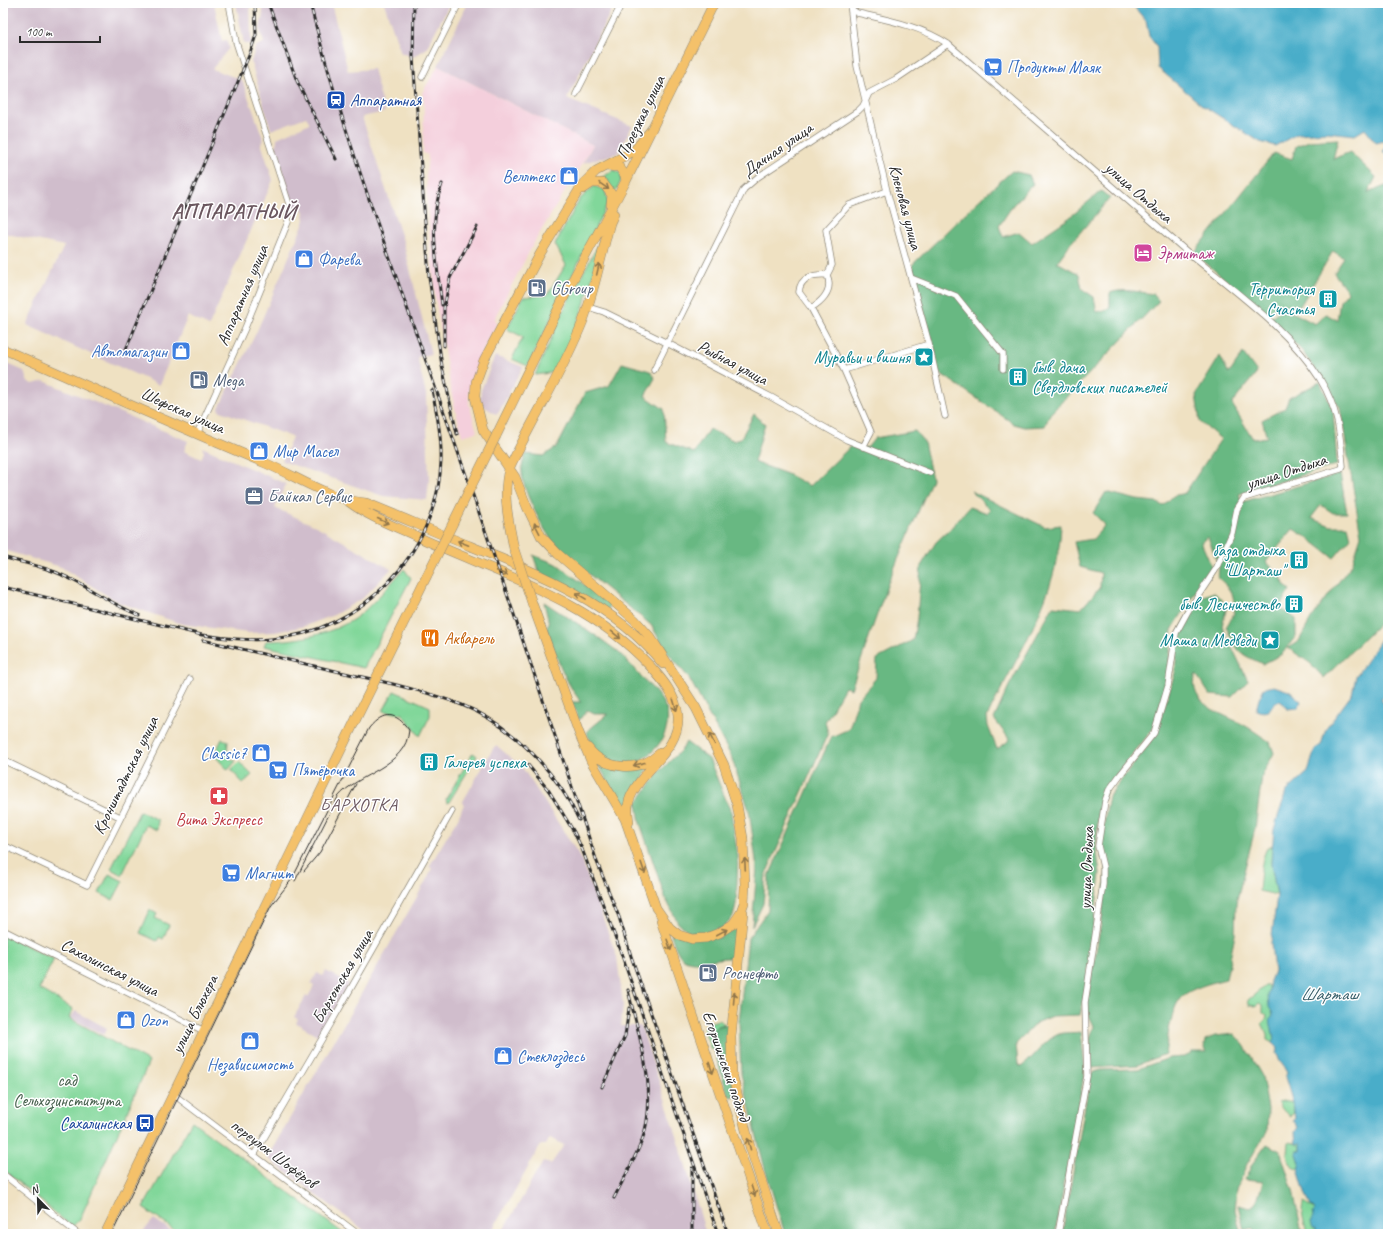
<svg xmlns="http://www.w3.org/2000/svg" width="1391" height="1237" font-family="Caveat,sans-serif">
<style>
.built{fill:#f4cfdc}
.industrial{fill:#d0bdcc}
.green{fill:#81d79a;stroke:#568162}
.forest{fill:#68b882;stroke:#4a7256}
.water{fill:#4aadc9;stroke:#3a6c7a}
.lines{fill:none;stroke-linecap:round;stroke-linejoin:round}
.street-casing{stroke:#8d8676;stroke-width:7}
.primary-casing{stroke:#8d8676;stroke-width:10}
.street{stroke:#fff;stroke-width:5.5}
.primary{stroke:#f4c16b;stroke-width:9}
.tram{stroke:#2b2b2b;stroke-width:1}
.rail-casing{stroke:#2b2b2b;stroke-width:3}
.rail{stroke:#fff;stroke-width:1.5;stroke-dasharray:4.5;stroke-linecap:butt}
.primary-bridge-casing{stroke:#8d8676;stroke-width:10;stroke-linecap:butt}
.primary-bridge{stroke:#f4c16b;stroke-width:9}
.oneway{stroke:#90764b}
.labels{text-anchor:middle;stroke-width:3;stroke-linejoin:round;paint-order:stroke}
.shop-label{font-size:17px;fill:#366cbe;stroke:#fff;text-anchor:start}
.transit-label{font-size:17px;fill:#164399;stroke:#fff;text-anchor:start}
.street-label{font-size:17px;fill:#2b2b2b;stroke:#fff}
.hotel-label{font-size:17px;fill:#b23c85;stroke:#fff;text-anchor:start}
.service-label{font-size:17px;fill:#4e5e75;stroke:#fff;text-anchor:start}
.culture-label{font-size:17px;fill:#0d838f;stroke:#fff;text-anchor:end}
.food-label{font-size:17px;fill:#c56008;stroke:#fff;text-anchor:start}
.health-label{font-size:17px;fill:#be3a42;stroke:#fff}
.park-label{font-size:17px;fill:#455f4c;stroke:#fff}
.neighbourhood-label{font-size:18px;letter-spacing:1px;fill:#6b575f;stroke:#fff}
.water-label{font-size:18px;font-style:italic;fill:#375f6a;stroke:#fff}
.district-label{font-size:21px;font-weight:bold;letter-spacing:1px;fill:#6b575f;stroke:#fff}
</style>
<rect width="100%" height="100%" fill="#fff"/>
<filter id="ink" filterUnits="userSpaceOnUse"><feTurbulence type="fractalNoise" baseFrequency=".025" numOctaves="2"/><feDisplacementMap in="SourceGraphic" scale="8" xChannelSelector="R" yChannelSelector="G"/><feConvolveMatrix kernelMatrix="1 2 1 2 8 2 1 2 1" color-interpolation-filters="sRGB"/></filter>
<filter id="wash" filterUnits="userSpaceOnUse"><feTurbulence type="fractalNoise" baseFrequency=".012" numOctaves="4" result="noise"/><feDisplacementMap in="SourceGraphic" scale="16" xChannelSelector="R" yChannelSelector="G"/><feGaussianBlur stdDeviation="0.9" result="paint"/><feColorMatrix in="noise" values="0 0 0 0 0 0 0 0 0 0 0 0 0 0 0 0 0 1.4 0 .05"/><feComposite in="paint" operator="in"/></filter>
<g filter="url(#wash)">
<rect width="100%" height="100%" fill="#efe1c2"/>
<path class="built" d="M438,66l155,79 -58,96 -39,74 -1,6 2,3 -7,13 -2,1 -19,53v13l8,28 -15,4 -10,-40 -17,-99 -7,-84 -2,-37 2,-21 -5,-2 1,-52 -2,-8z"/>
<path class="industrial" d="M3,3h211l8,38 4,-1 3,8 -17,21 30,11 22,61 -3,2 12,37 -64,146 -21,-10 -29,69 -132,-60 37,-79 -61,-13z
M236,3h14l1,41h-7z
M262,3h69l17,68 25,-2 12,43 -23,5 41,124 28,113 -14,3 9,37 3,87 -2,19 -44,-4 -101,-35 10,-24 -74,-27 38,-77 49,-113 -1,-7 -3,-8 -8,4 -17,-58 1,-13 33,-15 -4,-6 -35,13 -20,-68 5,-16 8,-3 -4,-13 3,-17z
M384,3h66l-24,46 -13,8 -12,-4z
M468,3h147l-48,96 65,27 -14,27 -35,10 10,-18 -155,-79z
M495,356l28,11 -23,43 -4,4 -16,-10 1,-14z
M3,362l21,9 3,10 6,3 11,-3 144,60 -4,10 17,8 3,-7 -2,-5 84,37 -11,24 43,19 73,42 -28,29 -29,17 -29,11 -30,6 -27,1 -66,-9 -21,-7 -43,-15 -57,-35 -58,-17z
M497,746l25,21 59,91 36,99 6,47 -2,22h20l36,110 29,98h-205l42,-72 8,2 13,-19 -14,-7 -4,7h-5l-51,89h-121l-102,-76 159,-277 6,-13 -3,-1 29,-49 6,-14 -2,-1 32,-56z
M326,971l23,13 -30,52 -23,-13 2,-4 -4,-2 12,-21 2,1 6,-11 -3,-2 6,-11 6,3z
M75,1011l32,17 -3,7 -33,-17z
M154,1219l22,15h-35z"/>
<path class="green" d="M614,170l5,2c5,7 0,13 -4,20l-5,-7 -9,-7z
M594,186l11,4 3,12 -80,164 -16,-7 11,-22 -16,-8 16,-32 24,-2 19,-30 -11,-21 25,-45z
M602,237l-13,54 -18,49 -15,32 -21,3 31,-70z
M404,569l7,9 -47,90 -100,-22 2,-5c29,0 63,-6 88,-22 15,-10 37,-36 50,-50z
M394,691l36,16v9l-10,20 -18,-22 -19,-3z
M222,739l6,2 -1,14 4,4 5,2 -8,9 -14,-15z
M473,753l4,3 -28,46 -2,1 -1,-4z
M239,762l13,13 -9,8 -12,-13z
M140,811l18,9 -1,10 -11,-5 -24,50 -11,-6z
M1272,845l-1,19 6,31 -18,-4c2,-16 1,-29 8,-43z
M109,874l14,7 -10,19 -14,-7z
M150,910l7,4 -2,4 14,7 -6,14 -4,-2 -2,4 -17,-8z
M3,934l51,25 -15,30 34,20 -4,9 80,44 -69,157 -8,8 -69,-58z
M1265,986h4c-1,11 4,19 4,29 0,8 -2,15 1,23l-1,5 -6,-3v-6l-5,-11 4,-3 1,-4 -4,-3v-8l-4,-2 -3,3 -7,-1 -1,-5z
M718,1020l7,4 -8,2 -6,7 2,15 -2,2 -7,-21 2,-5z
M1283,1101l10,2 1,10 -4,3 -10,-8 -2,-6z
M192,1121l151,112 1,1h-164l-37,-26z
M1291,1141l7,4 3,-1v7h-4l3,12 -2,6 -4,-1 -5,-7 -2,-7 1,-12z
M1304,1202l11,8c-1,8 2,18 0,24h-8c-2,-10 -8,-23 -3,-32z"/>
<path class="forest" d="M1338,139l-5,20 17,-7 26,25 -8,16 20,-8v430l-64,63 -14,-15 -22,-15 11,-7 12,-22 41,-55 9,-28 -21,-129 -37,-55 -34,-34 12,-8 13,3 21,11 11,-10 11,6 3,-19 8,-9 -14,-19 10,-15 -11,-7 -33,55h-20l-14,8 -72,-61 80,-100 18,6 4,-13 13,-5z
M1012,171l17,4 4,9 -20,21 -14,21 4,11 16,-5 13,11 37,-25 32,-27 9,7 -40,46 -13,18 22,12 3,15 12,8 3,15 13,-4v-15c13,-5 29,-1 43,1l6,7 -109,113 -5,12 -20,1 -11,-3 -77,-53 -2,-18 -23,-88 64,-62z
M1243,353l14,19 -25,32 21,35 14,-2 -5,-17 23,-12 4,-10 31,-16 13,28 4,55 -98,29 3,8 98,-28 7,39h-14l-12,-8 -10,13 20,8h17l3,12 -17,20 -26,-20 -15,-9 -27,33 14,13 5,11 5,4 -11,18 17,11v17l-14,18 -19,10c-27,-12 -24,-11 -37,-37 3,-5 7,-10 8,-15 4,-12 -7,-28 -16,-34l1,-12 -11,-29 -7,5 12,28 -19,24 -22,36 -5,55 -15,45 -43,54 -10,26 -3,35 4,29 -14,111 -6,30 -27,1 -17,7 -20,21 2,20 3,3c13,-9 24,-28 38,-33 6,-2 15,-1 22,-2l4,38 -30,164h-270l-20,-65 -24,-95 -2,-52 9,-84 20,-28 1,-34 62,-139 18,-8 9,-30 18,-21 1,-19 36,-19 4,-22 4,-52 15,-24 14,-13 19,-22 19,6 2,-3 -19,-19 74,36 16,-2c-2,70 -44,130 -74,192l1,9 9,23 13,-9 -16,-21 15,-33 44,-80 28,3 19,-22 1,-14 -21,-6 -6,-25 19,-3 12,-14 -12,-12 13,-21 31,8 19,2 7,4 10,-10 12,-3 36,-54 -21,-17 -4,-27 24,-39 9,18z
M622,363l28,8 5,7 -10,18 19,13 2,33 28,11 15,-24 26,12 6,-3 13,-24 11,10 -11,38 33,12 23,12 42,-41 15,3 8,-10 40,-7 9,11 8,37 -44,104 -37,106 -6,-2 -20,35 3,11 -62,141 -3,30 -11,22 5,-58 -8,-58 -18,-54 -42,-78 -22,-26 -16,-27 -94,-77c-12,-16 -35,-56 -35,-76 -1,-5 2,-13 4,-18l17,2 14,-9 28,-54 24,-7z
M533,555l24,9 53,40 -3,7 -68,-39z
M1214,592l13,14 -5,20 26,55 -16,16 -22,-2 -14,-21c-10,31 28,40 48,51 9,5 17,11 26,17l4,11 -12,23 -7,53 -19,74 -1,32 -9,44c-12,3 -40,10 -47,21 -9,15 -11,37 -14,54l-27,11 -47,3 -1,-30 4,-12 -8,-17 16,-91 5,-53 -7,-19 9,-50 46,-60 20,-63 3,-39 20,-36z
M544,602c24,16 50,31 73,49 9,8 17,18 25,27 9,8 20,20 24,31 10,32 -31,69 -60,50 -9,-7 -15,-17 -20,-27l22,-18h-14l-7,-4 -8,10 -7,-18h9c-18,-23 -26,-49 -35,-76l3,-2z
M584,741l30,24 37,-5 -23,55z
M686,742l23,17 22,53 7,45 -2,47 -3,13 -11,11 -18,7 -15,-3 -11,-9 -13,-26 -25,-74 -3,-20 23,-32 23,-23z
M737,926l-4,28 -4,4c-14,-1 -41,12 -50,-4 -4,-6 -6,-13 -8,-20l48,4z
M726,1025l2,1 6,67 -1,4 -5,-1 -14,-47 -3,-15 7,-8z
M1234,1034l10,11 18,31 6,33 -1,23 -20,32 -10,25 -2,21 6,24h-179l29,-161 10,-3 37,-1 31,-11 15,-1 8,-5h15l-3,-6 1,-6 10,-4z
M1267,1144l13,7 13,39 9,44 -13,-3v3h-34l-2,-6 -9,2 -6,-25 13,3 6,-7 6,-19 -18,-2 7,-16z"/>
<path class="water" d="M1131,3h257v154l-5,-6 4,-4 -3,-6 -8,2 -11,-14 -10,6 -28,-3 -30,2 -22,12 -15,-4 -58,-37 -44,-37 -1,-21 -8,-11 -3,-15z
M1388,629v67l-7,2 2,5h5v531h-73l1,-5 -3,-1 -2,-5 3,-6 -1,-4 2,-3 -4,-4 -5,-10 -8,-27 2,-6 -4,-12h5v-7h-5l-1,-12 3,-5 -5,-7 2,-1 -2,-16 -8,-26 2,-4 -11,-20 2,-5 -5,-5c3,-11 -7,-19 0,-29l-4,-7 -1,-11 2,-15 4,-10 -3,-28 6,-48 -6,-31 3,-35 12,-37 22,-20 7,-23 6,-4 5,-16 26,-35 4,-18z
M1274,686l15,5 12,10 -3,7 -11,1 -2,-4 -5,-4c-12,4 -8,15 -24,9l3,-11 5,-11z"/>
</g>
<g filter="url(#ink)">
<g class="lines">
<g class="street-casing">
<path id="street" d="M850,3l7,63 30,125 42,153 16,72
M851,9l6,4c31,7 64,13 91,31 79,69 158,137 237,206 47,40 101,76 135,129 18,30 20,53 23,87l-2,3 -97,29 -7,11 -5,24 -16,36 -28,42 -12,22 -8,53 -14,47 -34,42 -11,15 -4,11 -7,45 5,21v17l-18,118 2,74 -29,158
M422,77l37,-74
M576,94l46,-91
M827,275c-13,-1 -27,2 -28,17l12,16 33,62 27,62 -8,15
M827,275l5,-10 -6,-35 23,-25 38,-14
M911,278l45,18 47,58v15
M588,307l16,5 63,31 104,54 76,43 83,33
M811,308c13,-8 22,-19 16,-33
M654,370l90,-181 14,-12 100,-66 5,-5 6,-13 27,-14 52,-35
M844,370l85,-26
M197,434l48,-106 43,-106 1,-18 -53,-162 -7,-39
M3,760l117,57
M3,845l84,40 103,-206
M3,930l201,101
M173,1094l185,140
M254,1155l76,-130 122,-214
M3,1174l75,60"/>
</g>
<g class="primary-casing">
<path id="primary" d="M607,166l12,1 6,8 1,6
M583,189l9,-6h11l9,12 -1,10
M3,349c87,38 174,77 262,114 33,14 65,37 101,40 35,14 69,29 104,43 70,28 144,57 193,118
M496,436l74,-151 56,-104 88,-178
M349,502c20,15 45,24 67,34 82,38 171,62 234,130 13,14 26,30 28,49 3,36 -39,55 -49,86 -2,6 -1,14 0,21
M514,549c-5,-26 -12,-54 -5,-80 23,-50 54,-97 74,-148 12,-32 18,-65 27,-98l4,-9
M532,603l47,130 12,28 34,58 31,89 14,20 9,7 13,4 14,-1 13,-5 14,-9 7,-10 4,-11 1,-17 -2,-48 -6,-33 -13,-40 -28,-57 -45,-70 -16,-18 -77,-66 -17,-18 -14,-29 -12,-30 -32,-47 -8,-33 1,-15 8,-22 56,-106 42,-69 14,-14 38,-20 17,-21
M588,748c17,22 51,25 72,5
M743,912l-12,125 1,36 18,74 29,87
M661,921l107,313
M105,1234l251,-515"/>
</g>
<use href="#street" class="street"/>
<use href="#primary" class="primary"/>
<path class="tram" d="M304,871l16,-19 36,-68
M112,1234l159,-328 21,-27 77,-151c15,-18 27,-16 40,2 -3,37 -51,43 -71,67l-43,84"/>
<g class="rail-casing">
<path id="rail" d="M268,3l29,78 39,78
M310,3c34,136 84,266 130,398 54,153 106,307 157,461l22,55 12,39 97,278
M414,3l-1,54 16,220 13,89 15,68
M442,184c-14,38 -5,81 0,121
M444,346v-38l6,-30 27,-51
M124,354l126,-301 6,-18 -1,-32
M3,557c19,6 41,9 59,18 28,12 48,29 77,40
M3,587l199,48c23,3 46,6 69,4 91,-7 166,-86 170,-177 1,-24 -4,-48 -9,-72
M203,640c44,10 88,21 133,31 42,10 85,18 126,34 50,20 94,66 117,115
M528,765l21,26 25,41 8,17 37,98 99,287
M602,1087l23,-51 4,-28
M614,1198c9,-18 19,-36 27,-55 19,-47 -2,-106 -13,-153
M692,1234v-66"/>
</g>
<use href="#rail" class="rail"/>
<g class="primary-bridge-casing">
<path id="primary-bridge" d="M514,549l18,54
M356,719l140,-283"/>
</g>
<use href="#primary-bridge" class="primary-bridge"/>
</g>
<defs><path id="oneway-shaft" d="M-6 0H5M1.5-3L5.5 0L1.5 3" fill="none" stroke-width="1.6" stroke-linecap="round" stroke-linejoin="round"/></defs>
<g class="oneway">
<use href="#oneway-shaft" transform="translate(604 186) rotate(35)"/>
<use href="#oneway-shaft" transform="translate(598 269) rotate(-77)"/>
<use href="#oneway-shaft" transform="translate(383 521) rotate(25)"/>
<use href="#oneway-shaft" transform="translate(537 528) rotate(-117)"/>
<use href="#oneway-shaft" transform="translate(463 543) rotate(-158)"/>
<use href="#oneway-shaft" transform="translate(502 573) rotate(23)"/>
<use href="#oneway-shaft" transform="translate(581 596) rotate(-149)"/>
<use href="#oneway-shaft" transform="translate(616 635) rotate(39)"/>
<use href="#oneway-shaft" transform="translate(675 705) rotate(73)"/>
<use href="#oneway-shaft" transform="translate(712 739) rotate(-116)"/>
<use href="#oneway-shaft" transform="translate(639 764) rotate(165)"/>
<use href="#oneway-shaft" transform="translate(745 864) rotate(-93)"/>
<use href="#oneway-shaft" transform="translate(643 868) rotate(71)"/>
<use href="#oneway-shaft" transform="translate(722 932) rotate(-28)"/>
<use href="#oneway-shaft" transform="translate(669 945) rotate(71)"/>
<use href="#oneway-shaft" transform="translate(734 998) rotate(-85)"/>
<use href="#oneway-shaft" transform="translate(711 1068) rotate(71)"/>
<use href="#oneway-shaft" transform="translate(749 1144) rotate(-105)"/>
<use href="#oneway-shaft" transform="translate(753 1191) rotate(71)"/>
</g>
</g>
<defs>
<g id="supermarket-square" transform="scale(1)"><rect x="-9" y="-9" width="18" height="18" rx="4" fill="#3f7fe0" stroke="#fff"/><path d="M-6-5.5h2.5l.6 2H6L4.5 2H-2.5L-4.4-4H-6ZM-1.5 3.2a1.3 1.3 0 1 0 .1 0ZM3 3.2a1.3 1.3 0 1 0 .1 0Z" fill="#fff"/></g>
<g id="station-square" transform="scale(1)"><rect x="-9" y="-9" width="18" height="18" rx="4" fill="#1a4fb4" stroke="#fff"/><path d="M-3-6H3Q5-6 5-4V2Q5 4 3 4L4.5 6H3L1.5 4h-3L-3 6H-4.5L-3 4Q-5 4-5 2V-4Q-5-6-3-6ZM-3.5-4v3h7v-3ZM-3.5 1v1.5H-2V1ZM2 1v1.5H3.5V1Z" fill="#fff"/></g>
<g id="shop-square" transform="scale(1)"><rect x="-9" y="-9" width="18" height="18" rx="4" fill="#3f7fe0" stroke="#fff"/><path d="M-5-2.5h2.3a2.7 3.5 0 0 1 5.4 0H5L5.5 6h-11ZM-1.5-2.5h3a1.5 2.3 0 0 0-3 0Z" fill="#fff"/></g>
<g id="hotel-square" transform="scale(1)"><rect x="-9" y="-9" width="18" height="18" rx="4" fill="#d1479c" stroke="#fff"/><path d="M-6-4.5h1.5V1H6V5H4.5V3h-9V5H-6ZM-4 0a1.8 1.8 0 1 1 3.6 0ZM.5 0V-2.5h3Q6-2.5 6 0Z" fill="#fff"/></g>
<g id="fuel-square" transform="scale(1)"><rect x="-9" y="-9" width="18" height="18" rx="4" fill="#5c6f8a" stroke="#fff"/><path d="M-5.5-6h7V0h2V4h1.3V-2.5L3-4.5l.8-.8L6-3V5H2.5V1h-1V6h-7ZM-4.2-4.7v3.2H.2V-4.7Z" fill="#fff"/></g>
<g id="building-square" transform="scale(1)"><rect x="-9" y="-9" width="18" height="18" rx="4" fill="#0f9aa8" stroke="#fff"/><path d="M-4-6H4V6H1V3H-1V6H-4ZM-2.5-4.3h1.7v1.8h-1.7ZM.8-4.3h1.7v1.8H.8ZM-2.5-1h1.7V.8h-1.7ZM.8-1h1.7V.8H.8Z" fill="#fff"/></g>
<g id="sight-square" transform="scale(1)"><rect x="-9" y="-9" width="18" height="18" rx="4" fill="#0f9aa8" stroke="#fff"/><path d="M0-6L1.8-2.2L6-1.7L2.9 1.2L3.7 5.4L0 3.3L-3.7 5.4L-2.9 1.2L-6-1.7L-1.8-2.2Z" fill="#fff"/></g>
<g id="office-square" transform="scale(1)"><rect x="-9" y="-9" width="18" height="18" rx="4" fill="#5c6f8a" stroke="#fff"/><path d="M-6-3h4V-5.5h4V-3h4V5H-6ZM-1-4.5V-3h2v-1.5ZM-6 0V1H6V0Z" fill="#fff"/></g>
<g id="restaurant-square" transform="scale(1)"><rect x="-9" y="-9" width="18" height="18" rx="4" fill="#e8710a" stroke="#fff"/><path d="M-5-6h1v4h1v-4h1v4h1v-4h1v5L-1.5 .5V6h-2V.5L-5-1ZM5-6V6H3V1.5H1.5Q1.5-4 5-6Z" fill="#fff"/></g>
<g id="pharmacy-square" transform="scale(1)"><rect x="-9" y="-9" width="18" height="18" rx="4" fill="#e0444e" stroke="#fff"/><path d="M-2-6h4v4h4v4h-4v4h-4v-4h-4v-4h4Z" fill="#fff"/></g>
<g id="bus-square" transform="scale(1)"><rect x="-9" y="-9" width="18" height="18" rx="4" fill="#1a4fb4" stroke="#fff"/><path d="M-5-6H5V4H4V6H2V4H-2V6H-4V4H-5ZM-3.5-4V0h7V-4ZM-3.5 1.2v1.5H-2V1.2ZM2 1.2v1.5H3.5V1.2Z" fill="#fff"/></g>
</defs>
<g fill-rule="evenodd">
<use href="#supermarket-square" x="993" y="67"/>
<use href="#station-square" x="336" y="100"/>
<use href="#shop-square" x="569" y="176"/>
<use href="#hotel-square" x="1143" y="253"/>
<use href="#shop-square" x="304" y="259"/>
<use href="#fuel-square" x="537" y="288"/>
<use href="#building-square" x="1328" y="299"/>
<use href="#shop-square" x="181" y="351"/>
<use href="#sight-square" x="924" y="357"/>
<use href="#building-square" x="1018" y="377"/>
<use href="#fuel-square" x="199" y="380"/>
<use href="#shop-square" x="259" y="451"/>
<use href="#office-square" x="254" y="496"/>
<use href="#building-square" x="1299" y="560"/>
<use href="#building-square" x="1294" y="604"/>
<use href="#restaurant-square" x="430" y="638"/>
<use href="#sight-square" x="1270" y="640"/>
<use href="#shop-square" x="261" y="753"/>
<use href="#building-square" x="429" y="762"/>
<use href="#supermarket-square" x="278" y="770"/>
<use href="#pharmacy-square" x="219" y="796"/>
<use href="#supermarket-square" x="231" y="873"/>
<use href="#fuel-square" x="708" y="973"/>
<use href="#shop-square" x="126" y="1020"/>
<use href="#shop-square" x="250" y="1041"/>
<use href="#shop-square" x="503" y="1056"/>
<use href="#bus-square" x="145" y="1123"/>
</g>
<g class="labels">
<g class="shop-label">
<text x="1007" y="73">Продукты Маяк</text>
<text x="555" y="182" text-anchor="end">Веллтекс</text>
<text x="318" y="265">Фарева</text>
<text x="167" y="357" text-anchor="end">Автомагазин</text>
<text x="273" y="457">Мир Масел</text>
<text x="247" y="759" text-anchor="end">Classic7</text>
<text x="292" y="776">Пятёрочка</text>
<text x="245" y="879">Магнит</text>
<text x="140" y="1026">Ozon</text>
<text x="517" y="1062">Стеклоздесь</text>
<text x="250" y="1070" text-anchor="middle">Независимость</text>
</g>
<g class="transit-label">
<text x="350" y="106">Аппаратная</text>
<text x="131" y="1129" text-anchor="end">Сахалинская</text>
</g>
<g class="street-label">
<text transform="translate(640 117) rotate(-64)" y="6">Проезжая улица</text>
<text transform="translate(777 149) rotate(-35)" y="6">Дачная улица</text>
<text transform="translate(1139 192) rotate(41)" y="6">улица Отдыха</text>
<text transform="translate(906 207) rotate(75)" y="6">Кленовая улица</text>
<text transform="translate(242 295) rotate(-67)" y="6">Аппаратная улица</text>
<text transform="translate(733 362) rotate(28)" y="6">Рыбная улица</text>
<text transform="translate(183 410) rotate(24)" y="6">Шефская улица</text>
<text transform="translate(1286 471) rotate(-18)" y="6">улица Отдыха</text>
<text transform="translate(125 775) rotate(-64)" y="6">Кронштадтская улица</text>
<text transform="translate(1086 868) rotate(-88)" y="6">улица Отдыха</text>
<text transform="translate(110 967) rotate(27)" y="6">Сахалинская улица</text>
<text transform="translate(342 976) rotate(-60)" y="6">Бархотская улица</text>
<text transform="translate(194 1014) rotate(-64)" y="6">улица Блюхера</text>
<text transform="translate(727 1066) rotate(71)" y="6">Егоршинский подход</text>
<text transform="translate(274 1153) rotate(37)" y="6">переулок Шофёров</text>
</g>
<g class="hotel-label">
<text x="1157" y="259">Эрмитаж</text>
</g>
<g class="service-label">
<text x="551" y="294">GGroup</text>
<text x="213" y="386">Mega</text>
<text x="268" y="502">Байкал Сервис</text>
<text x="722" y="979">Роснефть</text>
</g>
<g class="culture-label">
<text x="1314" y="295">Территория<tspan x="1314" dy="20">Счастья</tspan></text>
<text x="910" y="363">Муравьи и вишня</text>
<text x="1032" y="373" text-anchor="start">быв. дача<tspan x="1032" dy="20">Свердловских писателей</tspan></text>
<text x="1285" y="556">база отдыха<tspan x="1285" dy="20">"Шарташ"</tspan></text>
<text x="1280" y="610">быв. Лесничество</text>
<text x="1256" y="646">Маша и Медведи</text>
<text x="443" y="768" text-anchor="start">Галерея успеха</text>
</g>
<g class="food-label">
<text x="444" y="644">Акварель</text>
</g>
<g class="health-label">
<text x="219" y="825">Вита Экспресс</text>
</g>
<g class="park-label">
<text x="67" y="1086">сад<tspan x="67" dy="20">Сельхозинститута</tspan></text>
</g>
<g class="neighbourhood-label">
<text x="359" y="811">БАРХОТКА</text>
</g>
<g class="water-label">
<text x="1329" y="1000">Шарташ</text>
</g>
<g class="district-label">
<text x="234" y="218">АППАРАТНЫЙ</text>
</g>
</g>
<rect width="1391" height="1237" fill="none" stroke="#fff" stroke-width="16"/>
<g transform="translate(38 1199) rotate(337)" stroke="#ffffff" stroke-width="3" paint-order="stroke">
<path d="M0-3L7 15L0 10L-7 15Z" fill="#2b2b2b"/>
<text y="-6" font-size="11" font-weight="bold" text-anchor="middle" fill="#2b2b2b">N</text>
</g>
<path d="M20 36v6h80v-6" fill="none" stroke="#2b2b2b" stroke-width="2"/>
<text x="26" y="36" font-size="12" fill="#2b2b2b" stroke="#ffffff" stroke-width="3" paint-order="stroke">100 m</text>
</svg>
